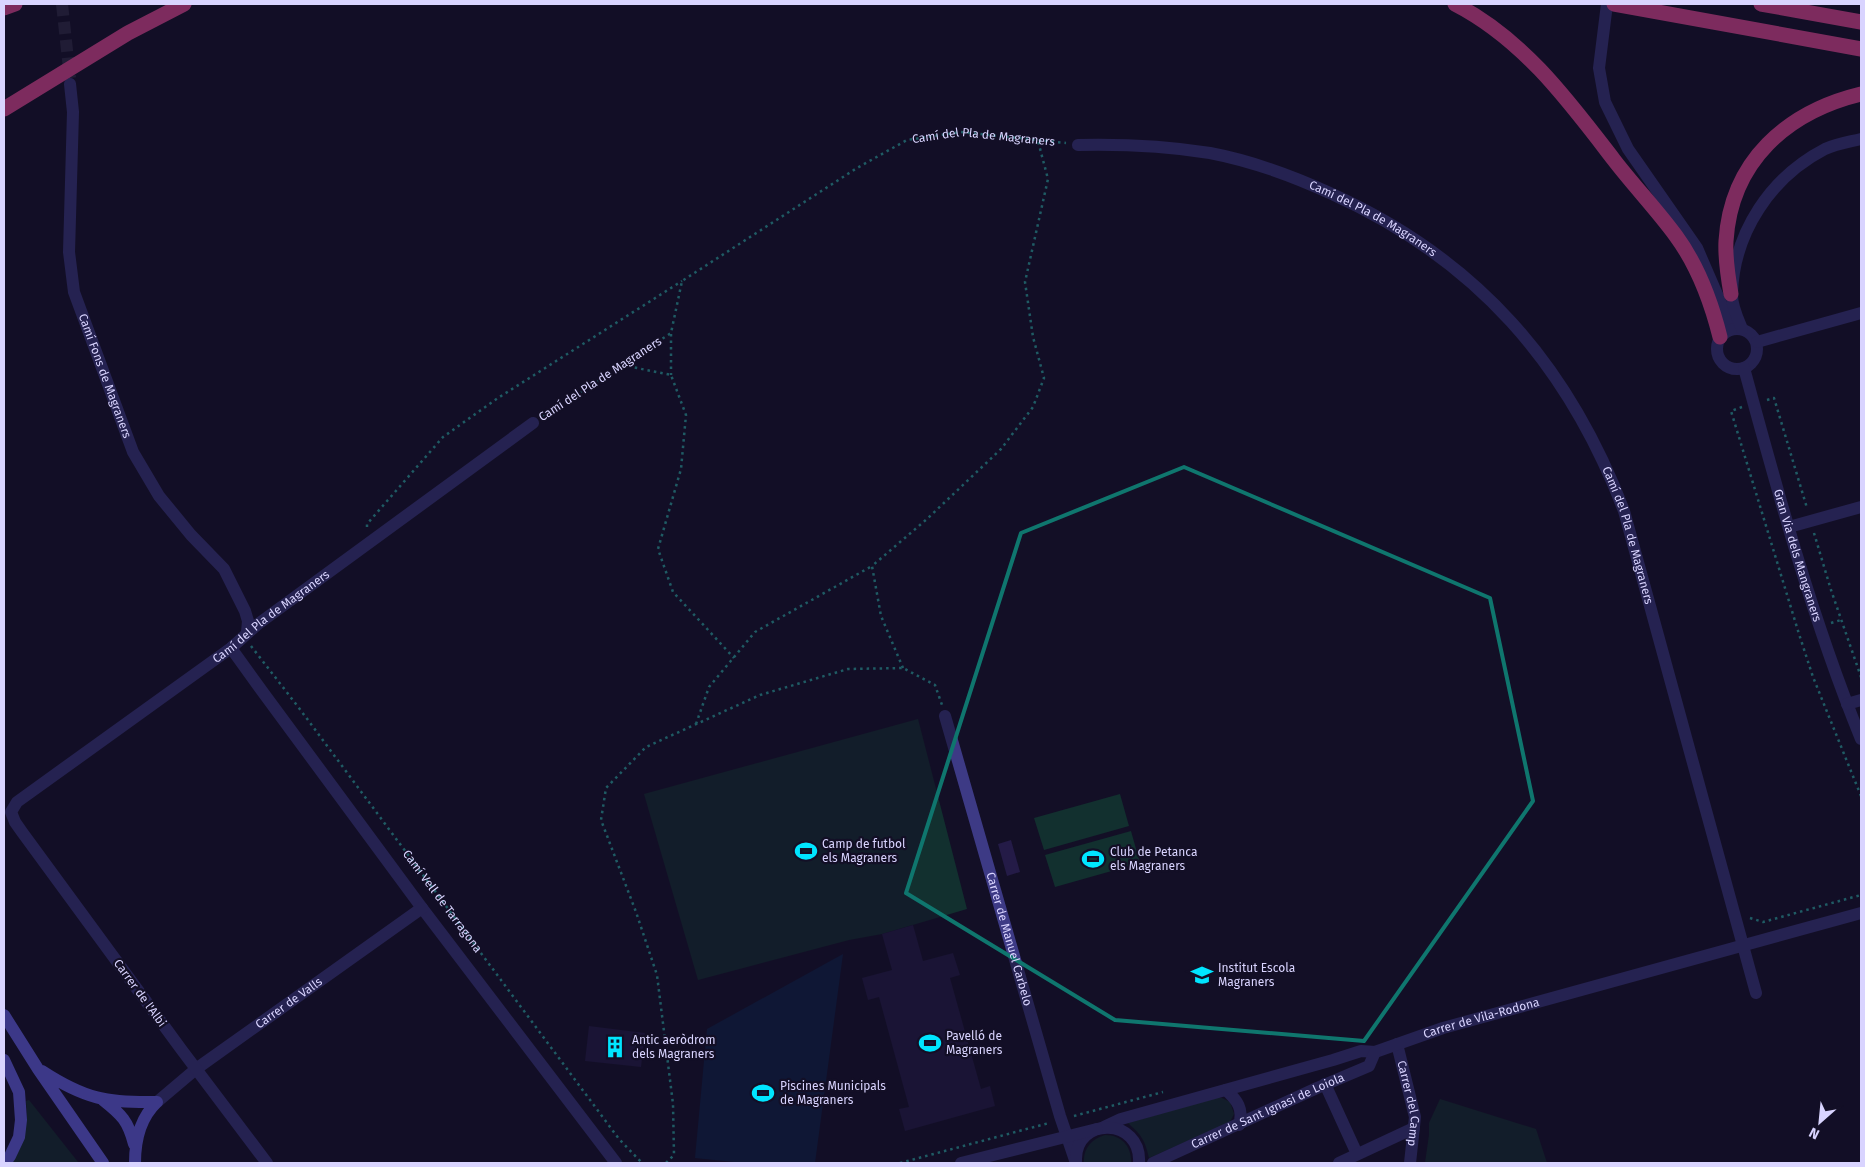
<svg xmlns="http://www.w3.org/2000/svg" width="1865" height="1167" font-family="'Fira Sans',sans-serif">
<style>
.green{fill:#12302f}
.water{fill:#0c2248}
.building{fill:#241b47}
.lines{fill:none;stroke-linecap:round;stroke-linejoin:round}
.street-tunnel{stroke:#312d47;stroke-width:12;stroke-dasharray:12 6;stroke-linecap:butt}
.path{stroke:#2fb8b0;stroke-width:2.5;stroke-dasharray:2.5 4;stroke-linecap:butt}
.street{stroke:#3d3a85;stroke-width:12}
.secondary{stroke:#6f6bff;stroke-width:12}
.highway{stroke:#ff4fa3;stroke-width:15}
.marked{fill:none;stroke:#0f766e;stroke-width:4;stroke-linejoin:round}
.labels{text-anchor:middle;stroke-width:4.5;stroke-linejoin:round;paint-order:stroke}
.street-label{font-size:12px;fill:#d9d4ff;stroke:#130f26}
.poi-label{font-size:12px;fill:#d9d4ff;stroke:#130f26;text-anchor:start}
</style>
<rect width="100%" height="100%" fill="#130f26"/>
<path class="green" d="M918,719l49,190 -85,25 -33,6 -151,40 -54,-186z
M1120,794l9,32 -85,24 -10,-32z
M1131,831l9,32 -85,24 -10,-32z
M1216,1098h6l8,4 4,12 -4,8 -81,36c-4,-19 -8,-23 -21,-35z
M1440,1099l96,30 11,34h-122l4,-28v-12z
M29,1100l49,62v1h-67c12,-23 18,-36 15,-62z
M1105,1135c17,0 27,12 26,28h-47c-1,-14 7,-24 21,-28z"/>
<path class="water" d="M843,954l-28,209h-71l-49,-5 12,-129z"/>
<path class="building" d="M1011,840l9,32 -13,4 -9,-32z
M913,925l10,36 30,-8 7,22 -10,3 31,111 9,-3 5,20 -90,25 -6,-22 10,-2 -30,-110 -11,3 -6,-22 30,-8 -10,-36z
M589,1026l56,7 -4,34 -56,-6z"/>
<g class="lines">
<path class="street-tunnel" d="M62,4l8,74"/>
<g class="path">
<path d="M671,334v41"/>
<path d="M622,365l49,10 15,40 -5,54 -23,80 15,43 61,66"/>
<path d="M1767,400l7,-2 33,110"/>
<path d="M1742,407l-11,4 68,223 14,43 48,119"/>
<path id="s1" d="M543,417l128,-84 11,-52 175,-113 50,-28 54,-8 105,11"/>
<path d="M367,527v-3l76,-87 55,-39 184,-117"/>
<path d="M1814,533l17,57 30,87"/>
<path d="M1831,623l10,-3"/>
<path id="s2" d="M251,646l48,62 320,431 23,24"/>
<path d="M903,668l-22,-52 -9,-50 55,-47 74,-70 32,-42 11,-29 -11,-41 -8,-55 23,-103 -10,-38"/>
<path d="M696,724l13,-37 46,-55 117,-66"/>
<path d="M1750,918l13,4 98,-27"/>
<path d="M1074,1116l89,-24"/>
<path d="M666,1163l8,-8 -1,-51 -16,-129 -21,-63 -35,-92 5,-32 40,-41 114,-52 88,-26 55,-1 32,17 7,20"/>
<path d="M900,1163l149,-40"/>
</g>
<g class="street">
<path d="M1607,4l-8,64 6,34 23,47 69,99 35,81"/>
<path id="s3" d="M70,84l3,28 -4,140 5,40 59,160 26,44 32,39 33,34 21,42 3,10 -1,11"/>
<path id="s4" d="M1078,145c45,-1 88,1 132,8 42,8 83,23 122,41 144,65 236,170 292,317l132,482"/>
<circle cx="1737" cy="349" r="20"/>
<path d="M1742,329c-4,-10 -11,-25 -10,-36 2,-61 39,-116 93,-144 11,-5 24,-7 36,-10"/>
<path d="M1757,342l104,-29"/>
<path id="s5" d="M1744,368c34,125 68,251 117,371"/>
<path d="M1789,527l72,-20"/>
<path d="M231,648l31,43 160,217 194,255"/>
<path d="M1847,704l14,-4"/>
<path id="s6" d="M945,716l115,400 16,47"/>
<path id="s7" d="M1397,1044l18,73 -5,46"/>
<path d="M1325,1084l32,70"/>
<path d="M1226,1090c11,10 18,19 13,35"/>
<path id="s8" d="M157,1102l39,-33 226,-161"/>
<path id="s9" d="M1104,1127l17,-8 212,-59 28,-9 14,1 68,-24 418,-115"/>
<path d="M1076,1160c-1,-44 66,-43 63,3"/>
<path id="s10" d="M267,1163l-86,-114 -159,-217 -7,-10 -4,-10 6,-10 214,-154 27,-24 275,-201"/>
<path d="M961,1163l136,-34"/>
<path id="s11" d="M1153,1163l164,-75 52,-22 6,-14"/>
<path d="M1339,1163l75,-35"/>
</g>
<path class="secondary" d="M4,1015l34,54 65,94
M4,1060l15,32 2,28 -2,17 -9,19 -5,7
M42,1071c43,28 65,32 115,31
M103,1100c19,15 25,21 31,44
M135,1163c0,-23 5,-45 22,-61"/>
<path class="highway" d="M1455,4c68,35 113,96 159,156 20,26 43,50 62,76 22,30 35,65 44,101
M1614,4l247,45
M1761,4l100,18
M4,8l11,-4
M4,109l124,-76 56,-29
M1731,294c-3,-17 -6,-35 -5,-53 5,-80 61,-129 135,-147"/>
</g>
<path d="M0 0H1865V1167H0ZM1184,467l306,131 43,203 -169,240 -249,-21 -209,-127 115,-360z" fill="#130f26" fill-opacity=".55" fill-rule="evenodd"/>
<path class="marked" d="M1184,467l306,131 43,203 -169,240 -249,-21 -209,-127 115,-360z"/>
<defs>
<g id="stadium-bare" transform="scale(1.725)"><path d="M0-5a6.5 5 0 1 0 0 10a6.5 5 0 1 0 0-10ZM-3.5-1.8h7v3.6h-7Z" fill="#00e5ff" stroke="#130f26" stroke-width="2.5" paint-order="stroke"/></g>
<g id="school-bare" transform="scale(1.725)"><path d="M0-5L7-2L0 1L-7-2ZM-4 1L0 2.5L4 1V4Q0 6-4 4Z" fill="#00e5ff" stroke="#130f26" stroke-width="2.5" paint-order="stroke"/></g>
<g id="building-bare" transform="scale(1.725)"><path d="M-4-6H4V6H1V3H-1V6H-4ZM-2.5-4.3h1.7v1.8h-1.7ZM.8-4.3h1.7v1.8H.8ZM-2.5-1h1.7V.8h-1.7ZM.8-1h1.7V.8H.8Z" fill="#00e5ff" stroke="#130f26" stroke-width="2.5" paint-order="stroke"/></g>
</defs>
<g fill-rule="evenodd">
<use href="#stadium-bare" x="806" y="851"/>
<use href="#stadium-bare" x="1093" y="859"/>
<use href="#school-bare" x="1202" y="975"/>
<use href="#stadium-bare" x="930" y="1043"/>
<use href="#building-bare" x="615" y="1047"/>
<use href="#stadium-bare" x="763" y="1093"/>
</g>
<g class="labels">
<g class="street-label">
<text dy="4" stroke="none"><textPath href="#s1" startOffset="549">Camí del Pla de Magraners</textPath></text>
<text dy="4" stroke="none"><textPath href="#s4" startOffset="309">Camí del Pla de Magraners</textPath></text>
<text dy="4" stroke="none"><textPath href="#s3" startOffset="298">Camí Fons de Magraners</textPath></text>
<text transform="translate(600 379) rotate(-33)" y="4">Camí del Pla de Magraners</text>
<text dy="4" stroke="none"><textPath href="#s4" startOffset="729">Camí del Pla de Magraners</textPath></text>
<text dy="4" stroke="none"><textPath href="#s5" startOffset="195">Gran Via dels Mangraners</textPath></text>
<text dy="4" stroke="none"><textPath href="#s10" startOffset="761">Camí del Pla de Magraners</textPath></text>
<text dy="4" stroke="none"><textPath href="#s2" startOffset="319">Camí Vell de Tarragona</textPath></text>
<text dy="4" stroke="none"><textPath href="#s6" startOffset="232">Carrer de Manuel Carbelo</textPath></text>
<text transform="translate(140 993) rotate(54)" y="4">Carrer de l'Albi</text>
<text dy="4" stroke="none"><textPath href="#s8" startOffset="165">Carrer de Valls</textPath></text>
<text dy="4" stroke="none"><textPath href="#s9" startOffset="394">Carrer de Vila-Rodona</textPath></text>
<text dy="4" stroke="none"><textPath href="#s7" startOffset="61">Carrer del Camp</textPath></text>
<text dy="4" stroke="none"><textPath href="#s11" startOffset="126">Carrer de Sant Ignasi de Loiola</textPath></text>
</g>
<g class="poi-label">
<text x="822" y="848">Camp de futbol<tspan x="822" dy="14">els Magraners</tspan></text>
<text x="1110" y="856">Club de Petanca<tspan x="1110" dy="14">els Magraners</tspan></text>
<text x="1218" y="972">Institut Escola<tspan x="1218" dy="14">Magraners</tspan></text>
<text x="946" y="1040">Pavelló de<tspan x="946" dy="14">Magraners</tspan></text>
<text x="632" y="1044">Antic aeròdrom<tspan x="632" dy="14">dels Magraners</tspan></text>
<text x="780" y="1090">Piscines Municipals<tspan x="780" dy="14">de Magraners</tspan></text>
</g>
</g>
<rect width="1865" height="1167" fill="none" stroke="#d9d4ff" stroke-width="10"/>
<g transform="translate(1820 1122) rotate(207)" stroke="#130f26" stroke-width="4" paint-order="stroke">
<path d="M0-4L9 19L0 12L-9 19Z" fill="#d9d4ff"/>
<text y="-8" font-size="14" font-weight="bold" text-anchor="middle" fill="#d9d4ff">N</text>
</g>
</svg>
